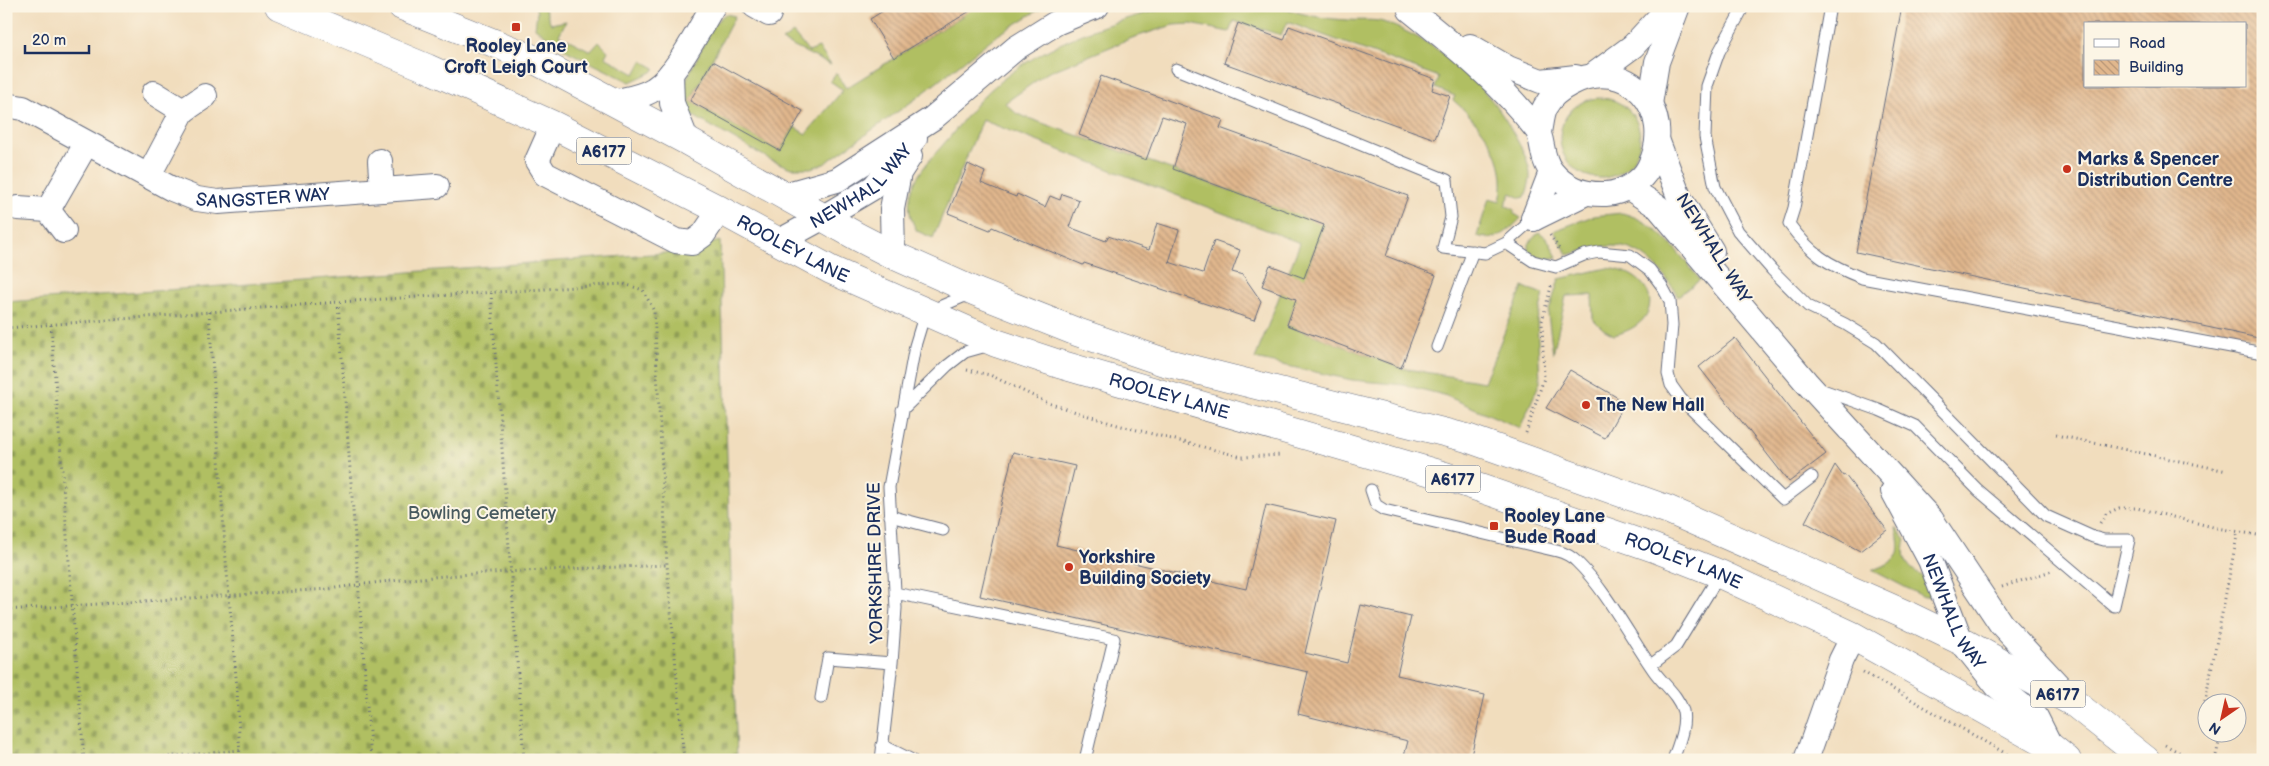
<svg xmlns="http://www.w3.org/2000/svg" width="2269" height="766" font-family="'Balsamiq Sans',sans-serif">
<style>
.grass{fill:#b0bf62;stroke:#667760}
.cemetery{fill:url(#cemetery-stones);stroke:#667760}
.building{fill:url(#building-back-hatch);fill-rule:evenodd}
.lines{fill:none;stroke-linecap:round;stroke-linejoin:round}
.lane-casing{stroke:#666c7f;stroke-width:13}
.street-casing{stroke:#666c7f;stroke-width:26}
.highway-casing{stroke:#666c7f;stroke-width:29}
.path{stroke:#666c7f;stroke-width:3;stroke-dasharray:1 4;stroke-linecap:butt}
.lane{stroke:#fff;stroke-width:11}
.street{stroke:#fff;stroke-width:24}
.highway{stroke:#fff;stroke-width:28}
.poi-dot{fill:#c8321e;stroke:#fcf5e5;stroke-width:2}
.labels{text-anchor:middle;stroke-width:4;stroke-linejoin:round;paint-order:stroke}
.shield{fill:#fcf5e5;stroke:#5e6a86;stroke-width:1}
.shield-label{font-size:16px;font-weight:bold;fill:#1b2f5e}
.poi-label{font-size:18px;font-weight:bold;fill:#1b2f5e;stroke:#fcf5e5;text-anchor:start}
.street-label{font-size:18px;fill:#1b2f5e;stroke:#fcf5e5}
.park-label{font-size:18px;fill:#485a5f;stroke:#fcf5e5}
</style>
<defs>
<pattern id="cemetery-stones" width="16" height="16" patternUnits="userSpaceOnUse" patternTransform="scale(1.25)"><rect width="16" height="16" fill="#b0bf62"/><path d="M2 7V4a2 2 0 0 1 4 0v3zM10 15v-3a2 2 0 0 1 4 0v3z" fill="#8e9c54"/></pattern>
<pattern id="building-back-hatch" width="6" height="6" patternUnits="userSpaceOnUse" patternTransform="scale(1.25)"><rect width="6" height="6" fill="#e1b78d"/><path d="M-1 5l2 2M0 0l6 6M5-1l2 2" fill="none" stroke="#b69576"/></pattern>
</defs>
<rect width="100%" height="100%" fill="#fcf5e5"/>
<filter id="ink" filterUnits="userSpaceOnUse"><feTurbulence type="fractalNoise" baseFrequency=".02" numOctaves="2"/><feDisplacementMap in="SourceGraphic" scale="10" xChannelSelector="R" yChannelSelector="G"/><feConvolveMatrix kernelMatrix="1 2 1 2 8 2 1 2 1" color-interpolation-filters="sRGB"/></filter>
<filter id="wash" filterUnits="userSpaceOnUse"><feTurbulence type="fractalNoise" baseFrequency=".0096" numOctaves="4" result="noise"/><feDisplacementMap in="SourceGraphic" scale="20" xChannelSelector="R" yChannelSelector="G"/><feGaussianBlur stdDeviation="1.12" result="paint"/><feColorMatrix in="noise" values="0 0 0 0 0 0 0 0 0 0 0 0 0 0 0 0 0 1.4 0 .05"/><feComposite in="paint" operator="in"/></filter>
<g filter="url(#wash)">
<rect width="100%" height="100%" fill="#f1ddbd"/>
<path class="grass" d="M535,6h9l7,18 15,-3 -7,14 32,16 8,-9 9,9 -3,6 30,17 7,-13 13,7 -3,4 -22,10 -61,-30 -34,-24 2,-16z
M959,6h86l-52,32 -76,60 -93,66 -13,4h-20l-20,-8 -83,-47 -5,-15v-12l31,-62 11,-10 10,2 -45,85 90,50 14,-24 12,7 37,-44 -13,-9 6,-8 10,15 118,-73z
M1177,6h101c23,9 47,13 71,14 10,1 24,-1 34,2 57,20 107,64 134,118 6,11 14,25 13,39 -1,6 -3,12 -5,18l-4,1 -10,-5 -6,12 10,5 -2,3 8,5c-13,14 -24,24 -44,18l12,-38 11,3c10,-42 -17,-75 -47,-101l2,-4 -20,-8 4,-11 -152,-55 -6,13 -47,-14 -5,11 -38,-8 -18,1 -41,13 -85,35 -42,30 12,11 307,110 -37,101 114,43 83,14 39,-95 21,7 -7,26 3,62 -20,46 -76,-33 -40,-10 -52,-5 -97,-21 45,-116 -318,-123 -49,118 -16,-7c-20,-33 3,-61 24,-84 14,-15 25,-32 39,-47 51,-53 127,-79 197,-94z
M793,33l16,19 10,-4 12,17 -49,-24z
M1560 138a40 40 0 1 1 80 0a40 40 0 1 1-80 0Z
M1622,213c36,9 56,39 78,67l-22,16c-14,-23 -35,-50 -65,-50 -15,0 -31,5 -45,9l-14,-24 39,-15z
M1539,232l8,6 10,19c-11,3 -20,2 -29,-6v-7z
M1607,268c50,5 61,54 7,67l-11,-6 -10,-10 -1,-24 -26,1 -13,58 -5,-40 11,-35z
M1896,527l10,13c-5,19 1,28 18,37l6,15 -1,4 -5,1 -52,-27c28,-9 30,-15 24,-43z"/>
<path class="cemetery" d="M720,241l17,519h-731v-458l672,-50z"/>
<g id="blocks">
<path class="building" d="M891,6h87l-84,52 -24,-39z
M1902,6h361v333l-407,-87zM2085,24h160v62h-160z
M1238,23l46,17 5,-14 146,53 -3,11 18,6 -15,43 -211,-76z
M713,61l90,50 -23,40 -90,-50z
M1101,76l122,44 -3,8 188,68 -22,60 50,19 -35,93 -114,-43 9,-26 -34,-13 8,-21 34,13 20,-53 -151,-56 14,-45 -25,-8 -16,44 -67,-25z
M968,164l17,8 -4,11 35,14 1,-3 28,13 5,-11 10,4 2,-6 17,6 -10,27 37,14 2,-5 41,14 8,-27 22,7 -10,32 34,11 11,-32 26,9 -8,22 11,3 18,26 -7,19 -170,-57 -1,2 -91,-38 -2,3 -42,-17z
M1735,338l91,116 -37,28 -90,-115z
M1570,370l55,32 -20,36 -59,-30z
M1013,452l62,14 -19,79 190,44 20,-84 70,16 -31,132 42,10 14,-58 50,12 -14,58 88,20 -15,65h-67l5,-19 -110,-27 10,-42 -328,-76z
M1835,465l8,11 2,-1 42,55 -27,21 -55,-29z"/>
</g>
</g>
<g filter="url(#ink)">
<use href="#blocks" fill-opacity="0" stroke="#666c7f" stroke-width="1"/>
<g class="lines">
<g class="lane-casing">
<path id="lane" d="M1744,6l-25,46 -12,34 -2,51 10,50 23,44 34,39 36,36 37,18 31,19 170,173 47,21 11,3h25l-15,66 -136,-116 -63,-64 -36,-16 -59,-21
M1830,6l-36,202 -5,16c23,31 38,40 73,54l401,75
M1176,69l271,111 4,37 -8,31 42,5 21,-10 27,-24
M1506,243l27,18 23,6 28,-12 15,-3 31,3 20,15 12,16 8,15 2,24 -4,49 3,11 10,14 102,100 29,-22
M1437,347l36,-96
M902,410l45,-44 18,-14 25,-7
M1371,490l5,15 8,5 173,41c8,2 14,5 20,11 29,28 53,75 77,109 10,14 24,24 29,40 3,16 -5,34 -10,49
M890,516l53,14
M895,593l219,46 -29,121
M1651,665l25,-19 44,-72
M821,698l7,-40 64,5
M882,745l30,15
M881,760l11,-97 4,-55 -7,-121 26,-141 10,-33 47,-20"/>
</g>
<g class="street-casing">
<g id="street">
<path d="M755,6l14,8"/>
<path d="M1410,10c46,37 91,73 127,120 7,10 3,28 15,42 13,16 33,23 54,22 16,-1 36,-12 43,-27 29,-56 -22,-114 -79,-83 -10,5 -19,12 -25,23 -4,7 -4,17 -6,25"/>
<path d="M1470,46l38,22 33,13 35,-4"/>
<path d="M671,73l1,30 15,38"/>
<path d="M1595,74l38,-28 37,-40"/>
<path d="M154,93l29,18 22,-15"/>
<path d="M613,102c13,-3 29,-5 41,-13 22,-13 45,-60 59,-83"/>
<path d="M1650,104l7,-42 21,-56"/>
<path id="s1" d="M6,105l17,3 149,81 25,10 21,3 219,-16"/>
<path d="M553,125l-16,36 8,13 131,67 16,2 11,-8 17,-25"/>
<path d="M1658,142l21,55 33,54"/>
<path d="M380,161l2,29"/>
<path d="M149,175l34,-64"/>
<path d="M1629,188l29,19 148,175 125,137 70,105 67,72"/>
<path d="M784,195l53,-15 96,-62 83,-70 40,-25 41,-17"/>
<path d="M18,208l30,2 16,21"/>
<path d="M48,210l38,-66"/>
<path d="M1533,219l53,-26"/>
<path d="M1533,219l18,-47"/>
<path id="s2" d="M778,242l44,-24 52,-31 41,-49"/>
<path d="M893,255l-1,-46 7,-36 11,-17"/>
<path id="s3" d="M1893,491l37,69 31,81 36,45 39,31 15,30"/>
<path d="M1806,760l35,-100 12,-24"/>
</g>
</g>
<g class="highway-casing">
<g id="highway">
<path id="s4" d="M279,6l148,62 126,57 167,85 111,60 165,73 63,21 386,112 209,72 66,26 133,62 198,111 16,13"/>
<path d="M402,6l129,52 156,83 171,96 35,18 83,37 101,40 87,30 303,76 202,72 236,104 56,27 113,62 72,57"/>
</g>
</g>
<path class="path" d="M1550,235l9,14
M491,293l33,467
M338,302l33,458
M209,312l17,249 11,128 3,71
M51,325l33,435
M6,328l332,-26 286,-18 19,6 11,21 13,254 17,195
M967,370l23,5 58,28 66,21 128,33 39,-2
M1526,433l18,-55 -2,-57 10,-38
M2056,435l171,36
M2100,523l6,-9 13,-6h18l80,20 46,8
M2002,587l49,-16
M6,610l323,-21c110,-17 227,-19 338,-24
M1863,672l154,88
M2204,707l34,-176
M2165,745l29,15
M134,760l107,-10
M2215,760l6,-26"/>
<use href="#lane" class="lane"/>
<use href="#street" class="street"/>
<use href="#highway" class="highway"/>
</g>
</g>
<g class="poi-dot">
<rect x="511" y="22" width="10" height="10" rx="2.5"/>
<circle cx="2067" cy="169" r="5"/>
<circle cx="1586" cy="405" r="5"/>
<rect x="1489" y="521" width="10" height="10" rx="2.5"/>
<circle cx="1069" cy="567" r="5"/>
</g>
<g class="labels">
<g class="shield">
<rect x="576.5" y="137.5" width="55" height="27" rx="4"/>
<rect x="1425.5" y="465.5" width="55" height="27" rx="4"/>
<rect x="2030.5" y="680.5" width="55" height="27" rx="4"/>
</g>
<g class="shield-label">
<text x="604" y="157">A6177</text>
<text x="1453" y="485">A6177</text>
<text x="2058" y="700">A6177</text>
</g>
<g class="poi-label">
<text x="516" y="52" text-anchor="middle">Rooley Lane<tspan x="516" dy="21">Croft Leigh Court</tspan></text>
<text x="2077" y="165">Marks &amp; Spencer<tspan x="2077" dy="21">Distribution Centre</tspan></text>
<text x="1596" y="411">The New Hall</text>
<text x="1504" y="522">Rooley Lane<tspan x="1504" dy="21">Bude Road</tspan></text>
<text x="1079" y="563">Yorkshire<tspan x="1079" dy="21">Building Society</tspan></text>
</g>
<g class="street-label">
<text dy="6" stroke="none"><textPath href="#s2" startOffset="101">NEWHALL WAY</textPath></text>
<text dy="6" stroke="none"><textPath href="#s1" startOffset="280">SANGSTER WAY</textPath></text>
<text transform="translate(1714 248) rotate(58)" y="6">NEWHALL WAY</text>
<text dy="6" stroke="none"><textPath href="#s4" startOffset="569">ROOLEY LANE</textPath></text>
<text dy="6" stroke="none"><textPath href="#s4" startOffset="974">ROOLEY LANE</textPath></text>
<text dy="6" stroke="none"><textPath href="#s4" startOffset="1514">ROOLEY LANE</textPath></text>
<text transform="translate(875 563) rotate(-91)" y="6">YORKSHIRE DRIVE</text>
<text dy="6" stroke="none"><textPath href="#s3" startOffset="135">NEWHALL WAY</textPath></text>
</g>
<g class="park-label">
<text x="482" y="519">Bowling Cemetery</text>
</g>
</g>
<rect width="2269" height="766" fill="none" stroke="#fcf5e5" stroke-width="25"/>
<rect x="2084" y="22" width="162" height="65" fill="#fcf5e5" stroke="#a2a6af"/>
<rect x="2094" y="39" width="25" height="8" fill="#ffffff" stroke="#a2a6af"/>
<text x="2129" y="48" font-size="15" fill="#1b2f5e">Road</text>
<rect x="2094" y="60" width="25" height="15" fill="url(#building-back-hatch)" stroke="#a2a6af"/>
<text x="2129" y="72" font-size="15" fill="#1b2f5e">Building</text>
<g transform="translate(2222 718) rotate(214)"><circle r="24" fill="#fcf5e5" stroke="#a2a6af"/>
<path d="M0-4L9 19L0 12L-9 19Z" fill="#c8321e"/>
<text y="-8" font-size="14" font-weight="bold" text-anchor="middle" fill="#1b2f5e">N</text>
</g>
<path d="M25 45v8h64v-8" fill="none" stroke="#1b2f5e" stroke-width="2.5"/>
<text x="32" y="45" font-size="15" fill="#1b2f5e" stroke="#fcf5e5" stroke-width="4" paint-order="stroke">20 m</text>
</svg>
